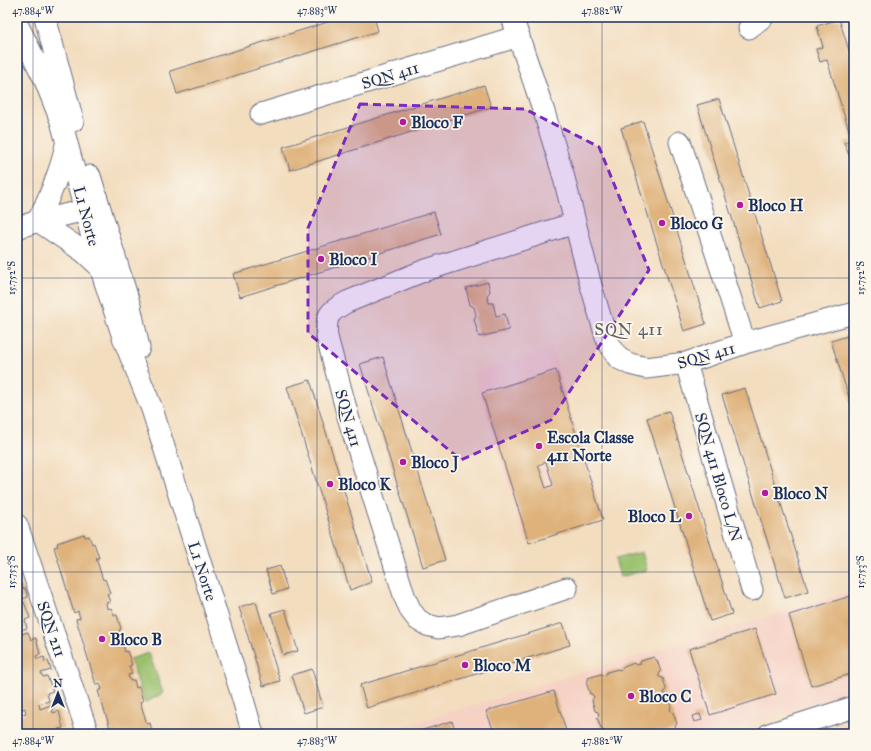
<svg xmlns="http://www.w3.org/2000/svg" width="871" height="751" font-family="'IM FELL Great Primer',serif">
<style>
.built{fill:#f6d2c5}
.green{fill:#99c06c;stroke:#5a7865}
.building{fill:#dfb27c;fill-rule:evenodd}
.lines{fill:none;stroke-linecap:round;stroke-linejoin:round}
.minor-casing{stroke:#676c80;stroke-width:23}
.minor{stroke:#fff;stroke-width:21}
.marked{fill:#7b2cbf;fill-opacity:0.2;stroke:#7b2cbf;stroke-width:3;stroke-dasharray:8 5;stroke-linejoin:round}
.ticks{fill:none;stroke:#1b2f5e;stroke-width:1;stroke-opacity:0.45}
.poi-dot{fill:#b5179e;stroke:#fbf7ec;stroke-width:1.5}
.labels{text-anchor:middle;stroke-width:3.5;stroke-linejoin:round;paint-order:stroke}
.street-label{font-size:16px;fill:#1b2f5e;stroke:#fbf7ec}
.poi-label{font-size:16px;font-weight:bold;fill:#1b2f5e;stroke:#fbf7ec;text-anchor:start}
.neighbourhood-label{font-size:17px;letter-spacing:1px;fill:#605d68;stroke:#fbf7ec}
.neatline{fill:none;stroke:#1b2f5e;stroke-width:1.5}
.ticks-label{font-size:10px;text-anchor:middle;fill:#1b2f5e}
</style>
<rect width="100%" height="100%" fill="#fbf7ec"/>
<filter id="ink" filterUnits="userSpaceOnUse"><feTurbulence type="fractalNoise" baseFrequency=".025" numOctaves="2"/><feDisplacementMap in="SourceGraphic" scale="8" xChannelSelector="R" yChannelSelector="G"/><feConvolveMatrix kernelMatrix="1 2 1 2 8 2 1 2 1" color-interpolation-filters="sRGB"/></filter>
<filter id="wash" filterUnits="userSpaceOnUse"><feTurbulence type="fractalNoise" baseFrequency=".012" numOctaves="4" result="noise"/><feDisplacementMap in="SourceGraphic" scale="16" xChannelSelector="R" yChannelSelector="G"/><feGaussianBlur stdDeviation="0.9" result="paint"/><feColorMatrix in="noise" values="0 0 0 0 0 0 0 0 0 0 0 0 0 0 0 0 0 1.4 0 .05"/><feComposite in="paint" operator="in"/></filter>
<g filter="url(#wash)">
<rect width="100%" height="100%" fill="#f3ddbf"/>
<path class="built" d="M552,348l53,170 -79,25 -53,-170z
M854,590v101l-139,43h-337z
M854,721v13h-42z"/>
<path class="green" d="M642,552l5,18 -27,7 -5,-18z
M149,653l14,40 -18,10 -15,-44z"/>
<g id="blocks">
<path class="building" d="M344,17h30l4,14 -201,63 -7,-23z
M536,17h21l-19,6z
M839,19l15,47v87l-5,2 -5,-13 8,-2 -25,-80 -7,2 -4,-13 7,-2 -6,-21z
M484,85l7,22 -201,63 -7,-23z
M719,99l63,202 -22,7 -63,-203z
M643,121l63,203 -22,7 -63,-203z
M434,212l7,22 -201,63 -7,-23z
M488,282l2,10 -3,3 2,8h4l3,13 9,-2 4,16 -30,7 -5,-18 2,-4 -2,-8 -4,-2 -4,-17z
M854,334v79l-23,-72z
M383,357l62,203 -22,7 -63,-203z
M556,370l47,150 -74,23 -47,-150zM546,462l7,23 -7,3 -8,-23z
M310,380l62,202 -22,8 -63,-203z
M745,388l63,203 -23,7 -63,-203z
M669,411l63,203 -22,7 -63,-203z
M84,534l1,3 4,-1 3,8 2,-1 5,15h-3l7,22 2,-1 5,14 -3,1 3,8 -4,1 1,6 4,-1 3,7h3l4,14 -2,1 6,22 2,-1 5,14 -3,1 3,8 -4,1 2,6 4,-1 2,8 3,-1 4,14 -3,1 7,22 3,-1 3,11h-41l-14,-43 4,-2 -2,-6 -4,2 -20,-66 4,-1 -2,-7 -4,2 -20,-66 4,-1 -1,-3z
M280,566l7,23 -14,5 -7,-24z
M21,584l2,5 2,-1 3,9 -9,3 1,4 4,-2 6,16 -5,2 2,8 -10,3v-45z
M854,595v78l-43,13 -22,-71z
M256,602l24,79 -17,5 -24,-79z
M285,609l13,42 -15,4 -12,-42z
M563,623l7,22 -203,63 -7,-23z
M755,629l21,65 -66,21 -21,-66z
M28,632l3,8 5,-2 4,16 -4,2 1,3 7,-2 1,5 3,-1 3,9 -10,3 2,4 4,-1 6,15 -6,2 2,8 -10,3 1,5 11,-4 2,8 6,-2 4,17 -5,1 2,4 7,-2 1,3h-51v-10h1l-1,-8 9,-3 -1,-5 -8,3v-75z
M654,657v2l3,1 4,12 -2,2v3l4,1 1,4 2,7 -2,4 4,3 3,10 -1,4 3,2 4,12 -2,2v3l-12,3 -3,-1h-2l-2,3h-53l1,-3 -3,-3 -4,-10 2,-2 -1,-4 -3,-1 -3,-11 2,-3 -2,-3h-2l-4,-12 2,-1v-3l13,-4 3,2 2,-2 1,-2 11,-3 1,1 3,-1 2,-2 10,-4 2,2 4,-1 1,-3z
M312,669l11,38 -19,6 -12,-38z
M554,691l13,43h-72l-9,-23z
M700,714l2,6 -8,2 -2,-6z
M452,721l4,13h-46z"/>
</g>
</g>
<g filter="url(#ink)">
<use href="#blocks" fill-opacity="0" stroke="#676c80" stroke-width="1"/>
<g class="lines">
<g class="minor-casing">
<path id="minor" d="M45,17l28,104
M512,17l32,95 19,62 27,108 17,58 11,18 12,6 16,4 40,-5 59,-20 109,-30
M17,24l27,54 17,43 39,146 24,73 28,69 88,280 13,45
M749,28l14,-11
M261,114l258,-78
M680,142l65,201
M66,145c-6,29 -16,50 -28,76l46,31 16,15
M90,176l40,130 9,42
M17,228l21,-7 61,-14
M686,363l66,227
M17,525l71,209
M567,588l-109,37 -19,3 -12,-3 -9,-5 -7,-9 -6,-13 -56,-178 -22,-83c-2,-22 2,-25 20,-35l76,-31 152,-48
M769,734l85,-27"/>
</g>
<use href="#minor" class="minor"/>
</g>
</g>
<path class="marked" d="M360,104l165,5 74,38 50,123 -98,150 -90,40 -153,-127v-105z"/>
<path class="ticks" d="M33,17v717M317,17v717M602,17v717M17,278h837M17,572h837"/>
<g class="poi-dot">
<circle cx="403" cy="122" r="4"/>
<circle cx="740" cy="205" r="4"/>
<circle cx="662" cy="223" r="4"/>
<circle cx="321" cy="259" r="4"/>
<circle cx="539" cy="446" r="4"/>
<circle cx="403" cy="462" r="4"/>
<circle cx="330" cy="484" r="4"/>
<circle cx="765" cy="493" r="4"/>
<circle cx="689" cy="516" r="4"/>
<circle cx="102" cy="639" r="4"/>
<circle cx="465" cy="665" r="4"/>
<circle cx="631" cy="696" r="4"/>
</g>
<g class="labels">
<g class="street-label">
<text transform="translate(390 75) rotate(-17)" y="6">SQN 411</text>
<text transform="translate(87 216) rotate(75)" y="6">L1 Norte</text>
<text transform="translate(706 355) rotate(-16)" y="6">SQN 411</text>
<text transform="translate(349 418) rotate(74)" y="6">SQN 411</text>
<text transform="translate(719 477) rotate(74)" y="6">SQN 411 Bloco L/N</text>
<text transform="translate(203 571) rotate(72)" y="6">L1 Norte</text>
<text transform="translate(52 629) rotate(71)" y="6">SQN 211</text>
</g>
<g class="poi-label">
<text x="411" y="128">Bloco F</text>
<text x="748" y="211">Bloco H</text>
<text x="670" y="229">Bloco G</text>
<text x="329" y="265">Bloco I</text>
<text x="547" y="443">Escola Classe<tspan x="547" dy="18">411 Norte</tspan></text>
<text x="411" y="468">Bloco J</text>
<text x="338" y="490">Bloco K</text>
<text x="773" y="499">Bloco N</text>
<text x="681" y="522" text-anchor="end">Bloco L</text>
<text x="110" y="645">Bloco B</text>
<text x="473" y="671">Bloco M</text>
<text x="639" y="702">Bloco C</text>
</g>
<g class="neighbourhood-label">
<text x="629" y="335">SQN 411</text>
</g>
</g>
<rect width="871" height="751" fill="none" stroke="#fbf7ec" stroke-width="44"/>
<g transform="translate(58 693)" stroke="#fbf7ec" stroke-width="3" paint-order="stroke">
<path d="M0-3L7 15L0 10L-7 15Z" fill="#1b2f5e"/>
<text y="-6" font-size="11" font-weight="bold" text-anchor="middle" fill="#1b2f5e">N</text>
</g>
<rect x="22" y="22" width="827" height="707" class="neatline"/>
<g class="ticks-label">
<text x="33" y="14">47.884°W</text>
<text x="317" y="14">47.883°W</text>
<text x="602" y="14">47.882°W</text>
<text transform="translate(11 278) rotate(-90)" y="4">15.752°S</text>
<text transform="translate(860 278) rotate(-90)" y="4">15.752°S</text>
<text transform="translate(11 572) rotate(-90)" y="4">15.753°S</text>
<text transform="translate(860 572) rotate(-90)" y="4">15.753°S</text>
<text x="33" y="744">47.884°W</text>
<text x="317" y="744">47.883°W</text>
<text x="602" y="744">47.882°W</text>
</g>
</svg>
